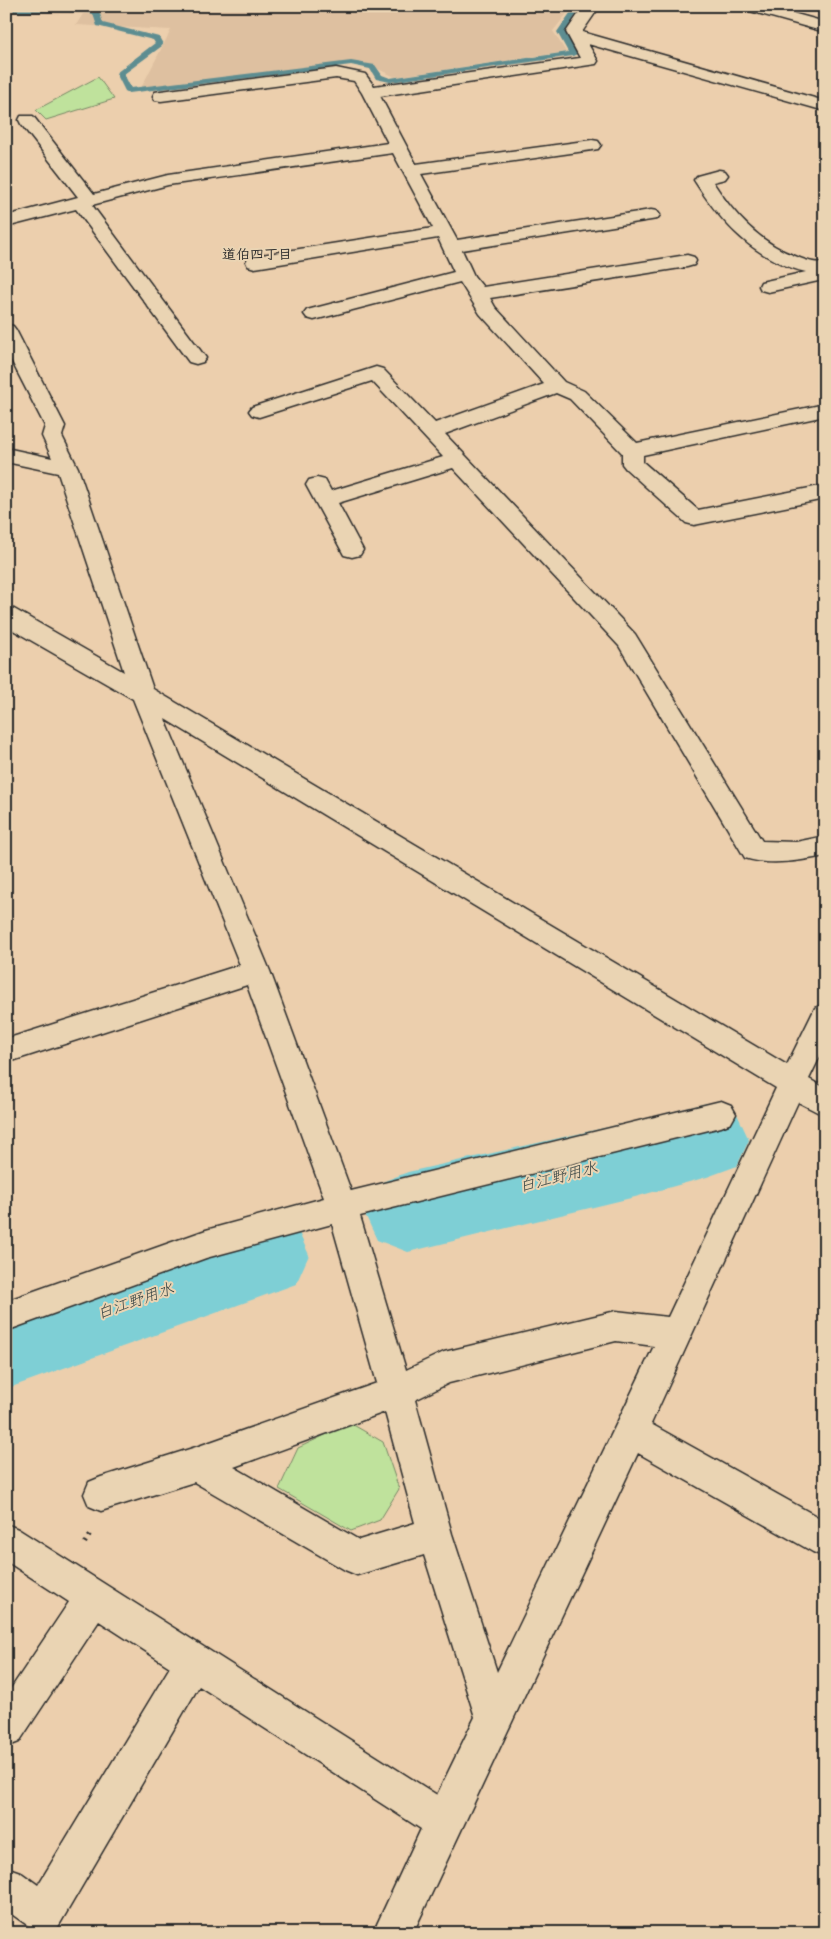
<svg xmlns="http://www.w3.org/2000/svg" width="831" height="1939" font-family="Delius,'Klee One',sans-serif">
<style>
.built{fill:#dec0a0}
.green{fill:#bfe29c;stroke:#758664}
.lines{fill:none;stroke-linecap:round;stroke-linejoin:round}
.stream{fill:#5d8d91;fill-rule:evenodd}
.river{fill:#7ecfd5;fill-rule:evenodd}
.minor-casing{stroke:#2b2b2b;stroke-width:3}
.path{stroke:#2b2b2b;stroke-width:4;stroke-dasharray:2 5;stroke-linecap:butt}
.minor{fill:#ead4b3;fill-rule:evenodd}
.labels{text-anchor:middle;stroke-width:4;stroke-linejoin:round;paint-order:stroke}
.far-neighbourhood-label{font-size:14px;font-weight:bold;fill:#2b2b2b;stroke:#ead4b3}
.water-label{font-size:16px;font-style:italic;fill:#374444;stroke:#ead4b3}
</style>
<rect width="100%" height="100%" fill="#eccfad"/>
<filter id="ink" filterUnits="userSpaceOnUse"><feTurbulence type="fractalNoise" baseFrequency=".02" numOctaves="2"/><feDisplacementMap in="SourceGraphic" scale="10" xChannelSelector="R" yChannelSelector="G"/><feConvolveMatrix kernelMatrix="1 2 1 2 8 2 1 2 1" color-interpolation-filters="sRGB"/></filter>
<g filter="url(#ink)">
<path class="built" d="M6,6h567l-20,25 13,21 -171,25 -30,-14 -224,25 30,-58 -95,-5 7,-11 -77,-2z"/>
<path class="green" d="M98,77l16,22 -68,21 -10,-10z
M350,1423l33,19 16,47 -19,31 -29,11 -72,-42 19,-41z"/>
<g class="lines">
<path class="stream" d="M575,6h7l-17,26 12,22 -4,2 -183,26 -14,-3 -6,-10 -19,-4 -222,28 -4,-2 -9,-18 39,-30 -2,-3 -56,-14 -4,-12 -10,-2h-77v-4h77l16,3 4,12 56,14 4,7 -1,2 -38,28 7,14 220,-27 24,4 7,10 8,3 178,-26 -11,-20z"/>
<path class="river" d="M707,1103l30,11 12,26 -12,26 -30,11 -72,20 -227,55 -31,-12 -13,-28 13,-28 31,-12 227,-51z
M265,1214l31,12 13,29 -13,29 -290,105v-88z"/>
<g class="minor-casing">
<path id="minor" d="M584,6h16l-18,26 243,69v10l-237,-67 10,17 -2,3 -216,32 36,68 176,-24 6,1 3,4 -3,4 -6,1 -171,24 36,66 194,-30 6,1 3,4 -3,4 -6,1 -189,30 12,26 9,11 204,-32 7,2 2,4 -2,4 -7,2 -197,31 5,9 69,75 20,9 53,52 188,-39v12l-182,39v7l55,48 127,-25v14l-131,26 -8,-2 -60,-54 -4,-5v-11l-52,-54 -14,-6 -111,41 190,200 127,207 34,1 29,-6v20c-26,5 -55,10 -80,2l-126,-212 -166,-178 -115,35 25,47 -3,5 -8,2 -8,-2 -38,-70 3,-5 8,-2 8,2 6,11 112,-34 -71,-76 -113,36 -7,-2 -3,-4 3,-4 124,-40 7,2 52,54 109,-39 -64,-70 -20,-32 -146,38 -7,-2 -3,-4 3,-4 147,-38 -16,-34 -183,30 -7,-2 -2,-4 2,-4 7,-2 178,-28 -40,-75 -225,32 -76,20 114,153 -3,4 -7,2 -7,-2 -113,-153 -70,18v-11l72,-19 -57,-73 -2,-4 2,-4h12l61,78 74,-19 220,-32 -26,-50 -8,-12 -18,-3 -175,23 -6,-1 -2,-4 2,-4 6,-1 175,-23 29,6 9,12 206,-28 -14,-26z
M740,6h27l58,16v10l-82,-23z
M719,170l6,1 3,4 -3,4 -12,3c21,33 46,60 82,74 10,4 19,8 30,6v15l-2,3 -55,12 -7,-2 -2,-4 2,-4 45,-10c-52,-13 -84,-48 -112,-92l3,-4z
M6,324l7,2 3,4 49,96 -3,10 16,32 75,221 634,376 28,-57 10,-4v42l-16,33 16,9v28l-27,-14 -147,322 174,97v36l-12,-5 -175,-99 -225,480h-40l48,-104 -222,-143 -141,241 -14,6 -14,-6 -24,-17v-43l14,5 18,13 132,-218 -71,-46 -80,121 -13,5v-51l63,-94 -63,-41v-37l12,5 419,266 38,-78 -51,-162 -67,20 -12,-5 -151,-88 -93,29 -12,-5 -5,-12 5,-12 12,-5 95,-30 181,-64 -45,-159 -126,34 -200,73v-30l200,-71 118,-32 -77,-213 -241,78v-24l234,-74 -107,-266 -127,-73v-19l8,2 110,63 -66,-199 -52,-11v-14l46,10 -10,-22 3,-10 -39,-76zM165,719l611,369 -108,229 -52,-6 -172,41 -38,18 -46,-154 361,-89 10,-4 5,-9 -5,-9 -10,-4 -370,90 -81,-220zM616,1341l38,5 -157,326 -45,-138 -37,-134 34,-17zM385,1412l30,111 -56,17 -125,-73z"/>
</g>
<path class="path" d="M85,1543l7,-11"/>
<use href="#minor" class="minor"/>
</g>
</g>
<g class="labels">
<g class="far-neighbourhood-label">
<text x="257" y="259">道伯四丁目</text>
</g>
<g class="water-label">
<text transform="translate(558 1176) rotate(-14)" y="6">白江野用水</text>
<text transform="translate(135 1300) rotate(-19)" y="6">白江野用水</text>
</g>
</g>
<rect width="831" height="1939" fill="none" stroke="#ead4b3" stroke-width="25"/>
<rect x="12" y="12" width="806" height="1914" fill="none" stroke="#2b2b2b" stroke-width="2" filter="url(#ink)"/>
</svg>
